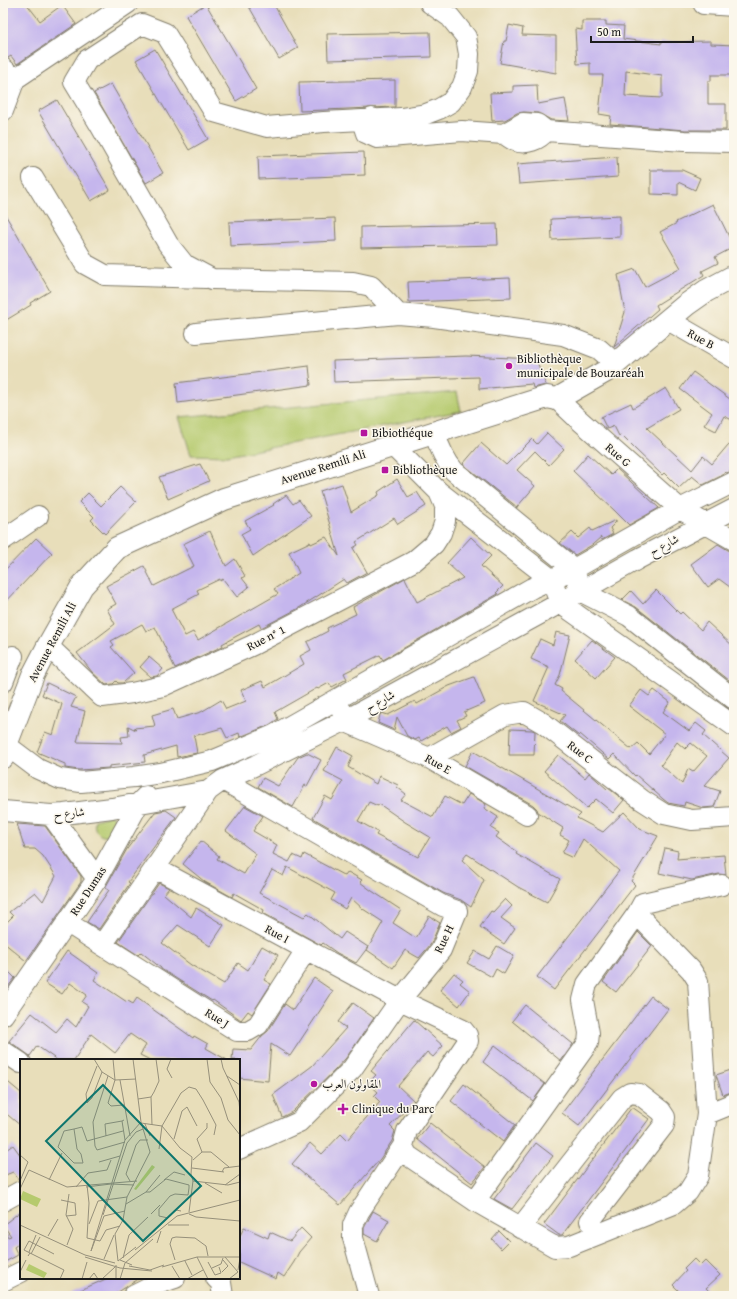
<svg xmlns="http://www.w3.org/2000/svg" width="737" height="1299" font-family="'Gentium Book Plus',Amiri,serif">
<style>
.green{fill:#b6ca6e;stroke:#697345}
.building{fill:#c5b6ed;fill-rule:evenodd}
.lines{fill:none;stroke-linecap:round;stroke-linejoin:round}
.minor-casing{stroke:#827d6b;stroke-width:22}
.major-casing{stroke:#827d6b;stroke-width:24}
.minor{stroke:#fff;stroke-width:20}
.major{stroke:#fff;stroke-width:22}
.poi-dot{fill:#b5179e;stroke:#fbf7ec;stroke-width:1.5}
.labels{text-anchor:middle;stroke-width:3;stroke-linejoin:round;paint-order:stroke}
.street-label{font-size:12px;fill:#1c1c1c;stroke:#fbf7ec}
.poi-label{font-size:12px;fill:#1c1c1c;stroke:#fbf7ec;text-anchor:start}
.inset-road{fill:none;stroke:#96907b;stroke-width:1}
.view{fill:#0f766e;fill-opacity:0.15;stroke:#0f766e;stroke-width:2}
.inset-edge{fill:none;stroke:#1c1c1c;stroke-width:2}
</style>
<rect width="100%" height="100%" fill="#fbf7ec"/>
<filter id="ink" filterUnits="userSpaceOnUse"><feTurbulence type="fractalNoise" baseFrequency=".025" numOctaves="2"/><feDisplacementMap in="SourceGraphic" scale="8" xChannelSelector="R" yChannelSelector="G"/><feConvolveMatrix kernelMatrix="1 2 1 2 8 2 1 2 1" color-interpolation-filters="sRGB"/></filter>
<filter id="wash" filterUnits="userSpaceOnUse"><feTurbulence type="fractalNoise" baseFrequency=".012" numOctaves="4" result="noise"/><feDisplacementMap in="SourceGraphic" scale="16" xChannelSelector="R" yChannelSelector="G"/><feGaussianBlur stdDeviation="0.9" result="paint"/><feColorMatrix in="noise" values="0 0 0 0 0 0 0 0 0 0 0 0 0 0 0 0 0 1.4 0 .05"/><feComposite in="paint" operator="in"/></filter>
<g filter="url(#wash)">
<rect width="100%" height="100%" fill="#e8deba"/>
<path class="green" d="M457,392l4,19 -234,45 -36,-1 -12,-38z
M112,815c7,7 4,12 1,20 -11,5 -21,-3 -18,-15z"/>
<g id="blocks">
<path class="building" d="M3,3h23l14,18 22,-16 14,19 -59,40 -6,-8 -3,2 -5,-1z
M247,3h26l25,45 -19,11z
M206,4l50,85 -20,12 -50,-85z
M582,21h24v4l18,1 -1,13 38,5v-2l50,-1v3l23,1v30h-23v6h-3v23h18v26h-41l-75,-6 1,-8 -12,-2 4,-39h-13v-12l-13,1 -2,-35 7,1zM626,71l36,5v22l-37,-2z
M509,25l14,3 -1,7 34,1v37l-56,-10 4,-22h2z
M430,32l1,25 -103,3 -1,-26z
M155,49l53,90 -19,11 -53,-90z
M395,80v27l-95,4 -1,-29z
M111,84l52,89 -17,10 -52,-90z
M537,85l1,19 27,-5 4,22 -18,-1 -13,-7 -14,-1 -7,1 -12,7 -13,1 -2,-28 23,-1v-6z
M57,100l53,90 -19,11 -53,-90z
M364,152l1,23 -106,4 -1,-23z
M617,157l1,20 -99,7 -2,-20z
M649,170h33l18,8 -5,12 -17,-8v13l-27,-1v-23z
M713,204l21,43 -19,10 3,6 -16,8 2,4 -48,30 2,4 -44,38 11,-35 -7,-37 17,-6 10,18 36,-19 -21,-36 17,-9 -1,-1z
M3,211l47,80 -20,12 1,2 -28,17z
M620,216v21l-68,3 -1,-21z
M335,218l1,23 -106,5 -1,-24z
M497,224l1,21 -137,3v-21z
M510,278l1,20 -102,4 -1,-20z
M466,356l70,3 10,26 -13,3 -1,-4 -53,5v-12l-145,5 -1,-21z
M309,366l2,19 -133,18 -2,-20z
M693,372l41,30v19l-10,-5 -8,15 -12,-6 8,-12 -32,-24z
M666,388l13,21 -32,19 45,42 11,-14 9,8 16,-19 6,4v22l-8,2 -1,-1 -2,3 -20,10 -11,-9 -13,12 -15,-15 -2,2 -27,-26 -14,-14 -2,1 -5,-10 -7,3 -6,-12 30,-14 2,5z
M547,433l17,16 -15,16 -14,-14 -18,19 18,16 -18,21 -54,-43 18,-21 25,22 26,-26 5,5z
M588,454l23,21 6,-6 42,39 -30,17 -14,-14 -42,-40z
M200,464l9,17 -41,18 -9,-22z
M397,479l11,18 9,-5 9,14 -28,18 -4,-6 -38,24 2,3 -5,3 14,24 -20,11 -3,-4 -45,29 -38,20 -2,-4 -37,20 1,2 -48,22 -20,-41 -9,4 -4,-7 -31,17 3,4 -3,2 23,26 -11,10h-5l-2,-2 -3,3 -7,1 -14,-13 -15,-19 38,-29 -8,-15 9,-5 -10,-18 38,-20 10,20 40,-20 -11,-22 27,-13 16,35 9,-7 10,17 -3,2 7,9 -12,10 -14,-18 -3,2v-2l-23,11 2,4 -28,15 14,27 8,-4 5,8 80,-46 -4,-5 25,-16 -10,-21 21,-10 1,2 15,-7 13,19 -19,-65 22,-7 9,28 28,-17 -1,-3z
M120,487l16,15 -31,32 -14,-14 3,-3 -15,-15 9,-9 13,13z
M286,495l7,9 6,-4 12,16 -58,40 -12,-22 9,-5 -5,-8 29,-16 -1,-1z
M616,520v2l-6,6 3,6 -11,6 -1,-3 -9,8 -17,10 -15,-12 12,-11 6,6 12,-10 2,3z
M471,537l20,19 -10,10 22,20 -7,7 2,1 -115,66 -3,-5 -36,18 3,6 -15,8 -3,-4 -11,6 -1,-1 -42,24 3,7 -9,6 -29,12 -1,-4 -12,5 -5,-10 -28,8 3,17 -20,4 -1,-11 -32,9 1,7 -36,4v2l-30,2 -14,-2v-4l-28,-12 8,-20 8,3 9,-31 -20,-9 5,-12 29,14 -5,10 14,4 -8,31 45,1 -1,-6 8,-1 -1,-10 8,4 -2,-2 21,-2 -3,-11 21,-6 4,10 24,-7 20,-12 5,9 20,-8 -5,-11 21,-9 3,6 39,-23 -4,-8 11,-6 -4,-8 21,-11 -1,-3 29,-14 -3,-7 52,-29 12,24 46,-24 -16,-15z
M36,538l16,15 -49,52v-33z
M718,544l10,6 6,1v39l-15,-11 -11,8 -17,-23z
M656,590l24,24 2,-2 19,18 6,-8 27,25v37l-98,-77 -14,-7 9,-9 12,13z
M556,632l14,3 -10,40 -5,10 7,4 -1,2 70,58 7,-6 11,11 16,-20 -36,-28 12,-16 8,6 5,-6 16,12 -7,10 26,19 7,-8 10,8 -3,4 26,23 -25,28 16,5 -6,16 -11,1 -18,-6 -1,4 -16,-3 -5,-4 -27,-24 -1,1 -21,-22 -5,5 -29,-25 -1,2 -19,-15 5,-6 -31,-14 15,-34 -18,-8 9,-20 13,6zM677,742l8,7 6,-6 16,13 -14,16 -5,-3 -6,15 -21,-19z
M592,640l23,17 -19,21 -21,-19z
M149,657l14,12 -6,7 -6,1 -11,-10z
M474,677l11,26 -21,9 2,4 -9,4 4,7 -10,5 -4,-6 -26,15 -2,-3 -4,2 -8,-4 -10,-19 -3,13 -16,-7 2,-8 2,-2 6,2 27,-14 2,3 32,-18z
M510,729l22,1 3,1 -1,24h-25z
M337,747l16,9 -5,11 28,17 3,-8 19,9 -1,2 9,7 -5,6 32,17 12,-21 17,9 7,-11 17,10 -2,4 14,9 -7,11 8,5 -3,4 21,15 -1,2 44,25 -13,23 -29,-15 -51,-33 -5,6 22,20 -13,27 -10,-7 -18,-7 -130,-75 12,-22 7,4 11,-19 -19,-10zM369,802l9,4 1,-2 26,18 25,15 -12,20 -42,-22 2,-3 -20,-11z
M473,751l108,63 -4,4 26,14 21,-20 16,17 18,7 -27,45 4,4 -81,105 -17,-13 82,-106 -36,-32 -10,19 -11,-5 7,-13 -9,-5 3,-7 -25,-16 -1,-3 -4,-4 -68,-39z
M307,753l14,7 -14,26 -2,-1 -12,22 -35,-20 5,-9 15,8 20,-29z
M558,755l27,23 4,-5 18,16 1,-1 16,12 -11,13 -17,-14 -9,9 -43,-37z
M245,806l18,10 -10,15 24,14 -4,9 16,8 4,-7 9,4 2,-5 41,22 3,-4 14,8 -2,2 12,9 29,19 -8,13 23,15 13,-22 11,7 -9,21 -12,14 -14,-8 -12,18 -26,-18 16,-28 -20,-13 -12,-11 -6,11 -14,-9 4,-7 -48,-26 -4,9 -11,-6 -13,23 45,24 4,-4 32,26 5,-7 23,15 -12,16 -19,-10 -14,-10 -2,2 -58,-32 1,-3 -30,-17 -2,4 -27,-15 -22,-18 18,-23 18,15 -2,3 27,15 12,-20 -30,-23z
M166,810l10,7 -48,65 2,1 -31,46 -12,-7 22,-32 -4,-2 22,-39 28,-37z
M17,824l28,2 36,50v6l-55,79 -23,-19v-16l10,-10 -4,-4 26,-20 8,9 13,-25 -13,-20 -8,-7h-10z
M665,848l13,3 -1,8 47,-4 2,20 -7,-1 -27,6 -33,-7z
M159,883l10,5 -5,6 27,23 5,-9 28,17 -14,21 -32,-21 -16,18 29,22 33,19 14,-21 10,7 14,-24 16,9 -14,25 7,4 -19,30 -4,-3 -7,9 -28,-20 -1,1 -51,-32v-1l-20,-16 -3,3 -20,-13z
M505,899l7,7 -11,12 14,10 -11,16 -24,-17 11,-16 2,1z
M638,932l14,14 -36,46 -13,-10z
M497,946l17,10 -10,18 -8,-5 -4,8 -25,-14 8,-12 14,8z
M67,951l31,22 -4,7 33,22 1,-1 5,3 4,-6 56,40 1,-2 14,8 -2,4 21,12h-77l-10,-5 6,-10 -16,-11 -15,19 -24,-19 -17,26h-17l-20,-14 -7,10 -21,-15 23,-28 24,19 11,-13 9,8 12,-21 -6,-4 5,-7 -17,-12 -8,11 -17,-11z
M3,966l12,12 -12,15z
M454,973l9,7 -3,3 10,8 -11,15 -19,-16z
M314,978l19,13 -43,65 -19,-12 -3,37 -29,-3v-18h-7l1,-11 18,1 11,-14 6,-5 17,-27 8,6z
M651,996l17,13 -89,117 -17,-13z
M353,1003l21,15 -28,40 -11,12 -43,42 -10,5 -9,-22 39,-29 34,-38 -8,-6z
M525,1005l48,39 -12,17 -49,-40z
M414,1020l29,26 -10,11 -6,-5 -29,34 16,15 -24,25 5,5 -3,10 -12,18 -40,46 -48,-41 18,-21 12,11 19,-20 6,6 33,-38 -6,-6 4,-4 -10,-9 8,-8 -5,-4z
M495,1045l50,39 -12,17 -50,-39z
M734,1069v22l-11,4 -7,-20z
M3,1078l18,15v33l-18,-15z
M464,1084l51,41 -12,17 -52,-41z
M632,1107l17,12 -87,116h-3l-15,-11z
M430,1123l55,44 -13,16 -55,-44z
M536,1143l17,13 -41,53 -18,-10z
M13,1145l8,11v24h-2l-6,-8 -10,4v-24z
M21,1211v38l-3,-5 -4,3 4,8 -15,8v-36l5,10 3,-1 -8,-11z
M373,1211l16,9 -12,21 -13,-7v-6z
M244,1227l24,11 2,-6 20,9 11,-13 10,10 -12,14 -5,10 -10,15 -6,-4 -2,6 -37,-17v-24z
M499,1231l10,10 -8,8 -9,-10z
M694,1259l6,6 5,-5 15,15 -14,13 8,8h-30l-11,-11 13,-14 -2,-2z
M108,1278h32l-28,18h-45z"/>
</g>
</g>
<g filter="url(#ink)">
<use href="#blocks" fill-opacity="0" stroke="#827d6b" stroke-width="1"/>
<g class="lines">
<g class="minor-casing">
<path id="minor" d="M430,3l20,14 16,20 3,17 -1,17 -6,16 -11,15 -12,7 -13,5 -25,4 -77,4 -57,5 -53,-15 -49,-79 -23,-9 -55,36 -13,22 26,43 68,119 16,20 28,15 141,3 18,4 27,28 36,3 129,18 36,14 17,15
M3,68l12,11
M3,111l12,-32 113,-76
M372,118l-8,9 2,6 11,5 85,-7 42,3
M523,123l14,1 9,7c-7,9 -20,14 -31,10 -4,-2 -8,-5 -11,-7z
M546,131l138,10 50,1
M33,178l52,86 20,11 101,3
M668,320l66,38
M196,333l202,-19
M557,399l20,19 103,91 54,31
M434,432c5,15 10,27 20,39l120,98 6,22 49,25 105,83
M392,445l47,47 112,87 9,24 174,123
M3,540l35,-24
M48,646l54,51 30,-4 31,-7 90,-41 161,-84 20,-17 7,-11 4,-12v-15l-6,-14
M3,682l10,-26
M342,711l2,10 85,37 98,57
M6,745l32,24 22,10 21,3 53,-5 27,-4 51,-12 62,-26 258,-147 42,-19 106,-60 54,-27
M429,758l76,-43 19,-3 19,11 99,77 22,14 28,6 42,-3
M223,780l220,126 14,5 -16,39 -41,50 -48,69 -53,53 -60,27
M3,811l48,4 13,-1 48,-6 96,-17 15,-11 33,-15 88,-44 216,-118 78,-44 96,-50
M51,815l46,64
M155,868l245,132 63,30 4,5 1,6 -61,90 -4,15 4,9 68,46 80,46 14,-1 105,-42 14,-12 10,-16 9,-62 -9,-133 -7,-11 -54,-56 -50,70 -4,16 6,33 -1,10 -113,158
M637,914l6,-11 79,-18
M68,923l34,22 106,-154
M102,945l135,86h11l10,-6 48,-75
M3,1015l94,-136 42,-76 7,-7
M3,1051l18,12
M707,1114l27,-11
M3,1201l18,-10
M520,1228l102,-130 8,-5 9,1 22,17 4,6 -1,8 -74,96
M216,1278l5,5 2,13
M3,1281l18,-9
M133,1296l24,-12 18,-6
M369,1296l-16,-58v-13l6,-13 44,-66"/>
</g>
<g class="major-casing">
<path id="major" d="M704,3l30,2
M3,757l3,-12 27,-70 15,-29 34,-60 35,-38 107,-49 323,-102 10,2 51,-29 78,-65 20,-14 28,-15"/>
</g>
<use href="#minor" class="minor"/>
<use href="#major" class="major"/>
</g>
</g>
<g class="poi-dot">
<circle cx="509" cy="366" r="4"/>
<rect x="360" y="429" width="8" height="8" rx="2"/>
<rect x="381" y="466" width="8" height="8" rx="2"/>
<circle cx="314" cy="1084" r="4"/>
<path d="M341 1103h4v4h4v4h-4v4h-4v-4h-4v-4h4z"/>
</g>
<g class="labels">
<g class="street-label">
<text transform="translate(701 339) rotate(29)" y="4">Rue B</text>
<text transform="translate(618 455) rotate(41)" y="4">Rue G</text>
<text transform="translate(323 467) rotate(-18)" y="4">Avenue Remili Ali</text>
<text transform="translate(664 545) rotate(-27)" y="4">شارع ح</text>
<text transform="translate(266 638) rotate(-27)" y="4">Rue n° 1</text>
<text transform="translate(52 642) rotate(-62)" y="4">Avenue Remili Ali</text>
<text transform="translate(380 701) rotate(-29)" y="4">شارع ح</text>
<text transform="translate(580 752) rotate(38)" y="4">Rue C</text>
<text transform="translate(438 764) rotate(29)" y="4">Rue E</text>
<text transform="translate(69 813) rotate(-5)" y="4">شارع ح</text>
<text transform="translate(88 891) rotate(-57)" y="4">Rue Dumas</text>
<text transform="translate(277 934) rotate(28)" y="4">Rue I</text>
<text transform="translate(444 939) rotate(-64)" y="4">Rue H</text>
<text transform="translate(217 1018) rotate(32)" y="4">Rue J</text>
</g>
<g class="poi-label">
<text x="517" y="363">Bibliothèque<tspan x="517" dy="14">municipale de Bouzaréah</tspan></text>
<text x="372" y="437">Bibiothéque</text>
<text x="393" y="474">Bibliothèque</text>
<text x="322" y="1088">المقاولون العرب</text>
<text x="352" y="1113">Clinique du Parc</text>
</g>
</g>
<g transform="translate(20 1059)">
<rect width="220" height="220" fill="#e8deba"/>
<path d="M132,106l3,2 -19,23 -2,-1zM3,132l18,8 -4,8 -17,-8zM9,205l18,9 -3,5 -18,-8z" fill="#b6ca6e"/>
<path class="inset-road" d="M74,0l8,13 13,8 21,-1M93,0l2,21 -7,23 3,3 13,-1M151,0l-4,10 5,9M187,0l3,23 11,16 7,22 12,15M201,0l2,9 16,34 1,10M77,7l-11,28 1,9 5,-5 10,-26M88,17l-15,46 2,24 2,4 28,-8M207,17l13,9M100,21l10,56M131,38l1,28M118,40l13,-2 3,-5 5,-11 -3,-22M104,61l-2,1 3,19M121,64l21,3 18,22 12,9 -1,17 2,7 -4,31M125,65l5,12M54,70l3,20 4,5 2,9h-9l-16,-16 6,-16 10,-2 8,-2 5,14 36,-10M86,77l-1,-12 17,-3M154,80l8,-28 5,-4 10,19M139,90l3,-23 19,-33 8,-6 7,2 7,11 13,25 -2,10M182,93l-5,-13 10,-11v-5M0,96l8,7 -8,19M173,101l9,-8h9l18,15M79,103l21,-6M172,109l32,4M202,113l2,-4 16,-2M29,121l13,-27M144,121l10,-8 11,3M110,122l-4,-7 10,-29 4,-5h8M173,122l35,4 12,-3M185,124l17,10M67,126l2,18 -2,35 13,3 6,-11 14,-4M205,126l15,-11M56,128l12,-14 19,-3 4,-10M66,128l25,-3 23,1M0,130l9,-19 38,17 70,-6M126,133l14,-17M41,141l14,3 1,12 -10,1M106,145l20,-12h4l16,-13 23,6v3l-1,7 -13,-1 -5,2 -11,13v7l9,2 8,-8 5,1M131,155l9,-9M169,155l7,3 44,4M83,156l24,-72 9,-11 7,-3M84,157l-13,35 34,-111 16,-18M84,157l21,-5M69,165l9,-23 29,-4M0,166l65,30 30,8M148,166h21M28,177l10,-17M137,184l4,-12M47,186l6,-16 -7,-14 3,-21M115,191l42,-34 63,-16M9,193l7,-17M10,194l-6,-3 5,-9 25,13M11,195l9,-17M8,197l2,-3 34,17 -4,9M65,198l35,11 32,3M177,198l11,22M205,198l13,15 -9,7M103,199l6,-23 19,-18M84,200l10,-24M100,201l12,5M155,201l-5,-16 2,-6 4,-1 19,1 11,8 2,10M98,202l-3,-27 8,-14 4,-23 23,-45 -9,-30 -8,-63M98,202l18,-14M165,202l7,14M188,203l7,13 6,-2 -2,-6M109,207l21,4 14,-5M152,207l8,13M142,208l35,-10h43M192,209l9,-4 2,-6M218,211l2,-12M0,213l6,-12M202,213l6,-6 -5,-6M62,220l5,-17M69,220l5,-6 4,6M82,220l13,-12M96,220v-14M100,220l5,-16 28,-24M167,220l16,-9"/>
<path class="view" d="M83,26l98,101 -58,55 -97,-100z"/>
<rect width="220" height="220" class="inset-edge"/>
</g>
<rect width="737" height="1299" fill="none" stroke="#fbf7ec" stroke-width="16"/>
<path d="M591 36v6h102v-6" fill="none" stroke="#1c1c1c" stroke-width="2"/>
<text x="597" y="36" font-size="12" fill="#1c1c1c" stroke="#fbf7ec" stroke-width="3" paint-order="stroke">50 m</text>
</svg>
